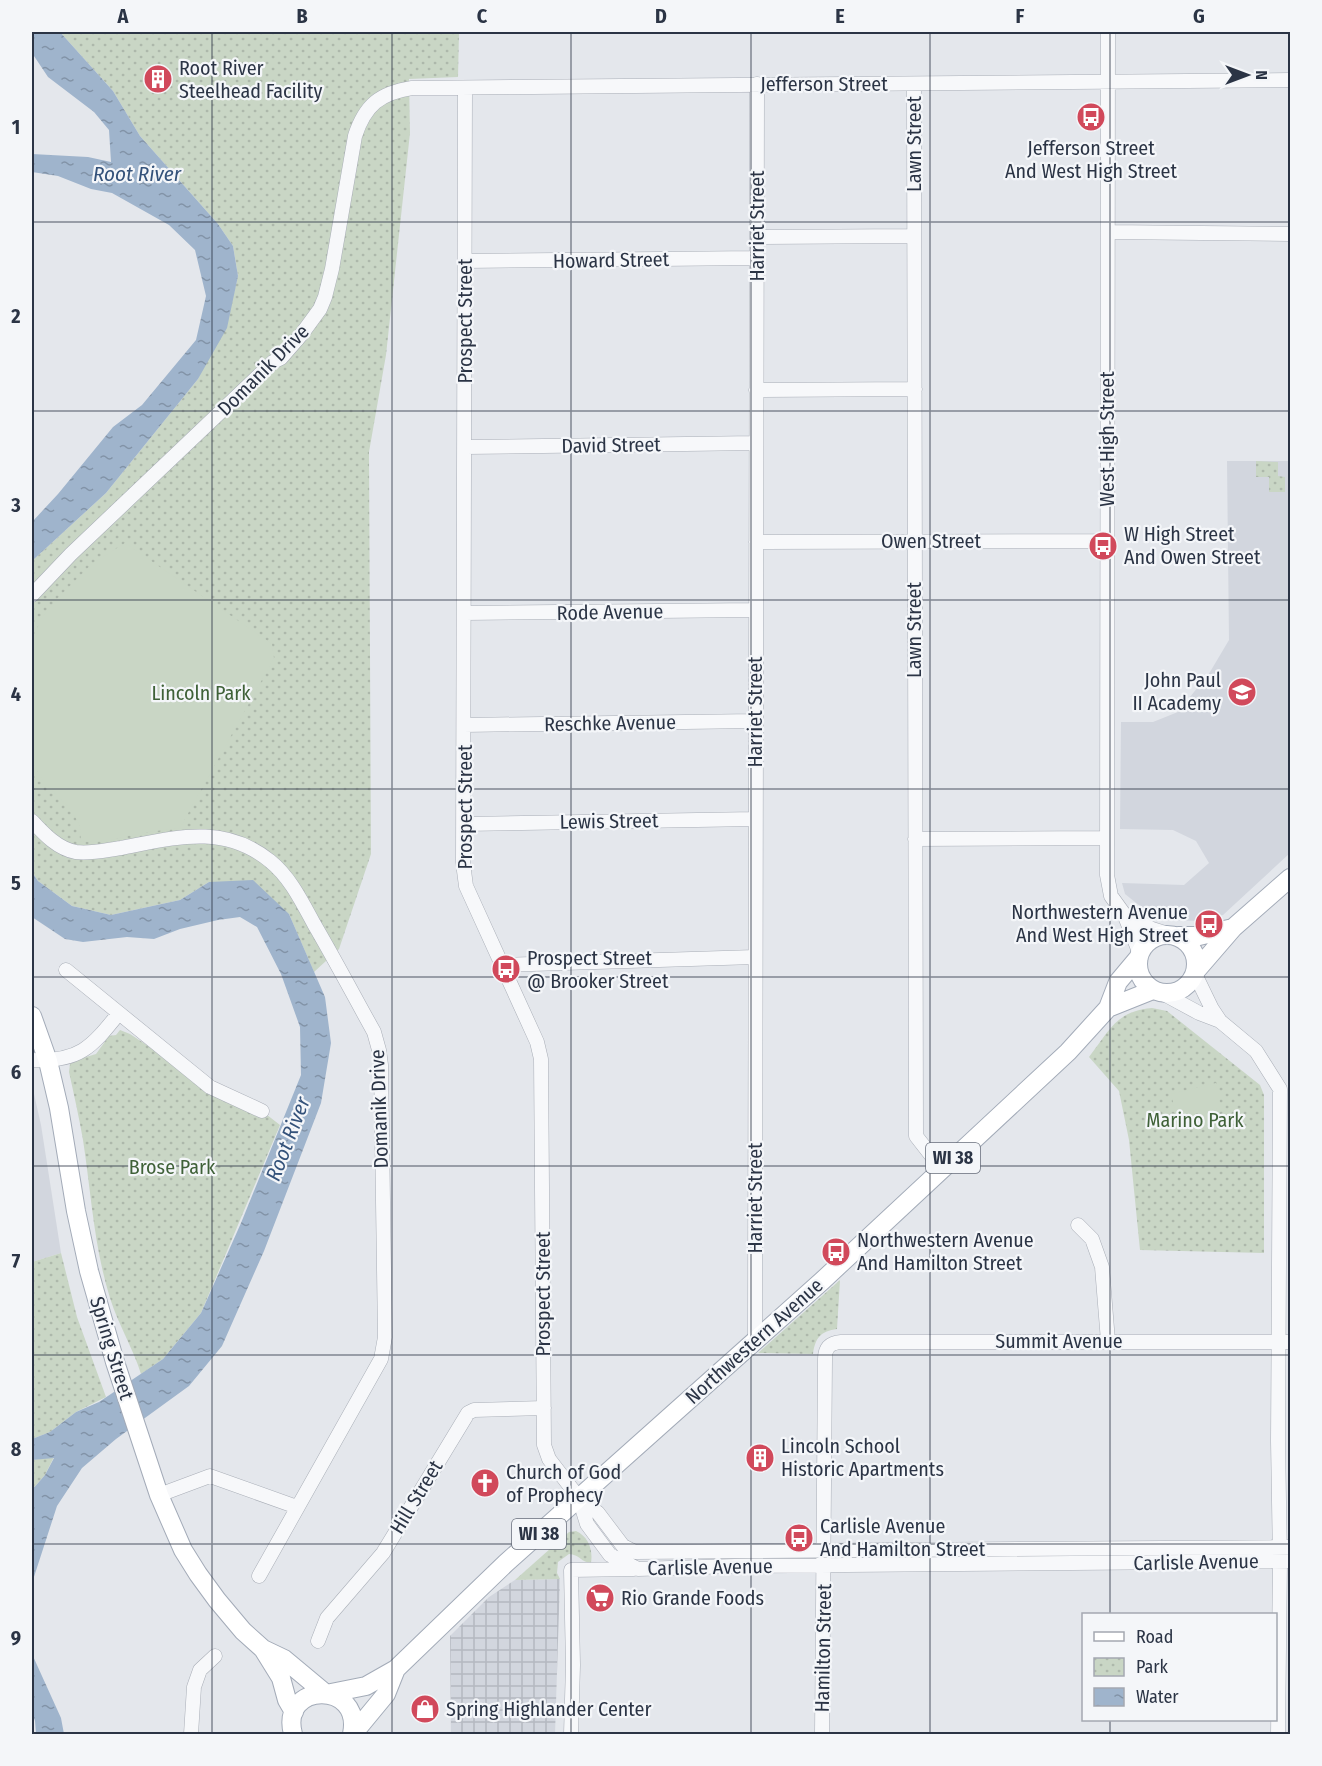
<svg xmlns="http://www.w3.org/2000/svg" width="1322" height="1766" font-family="'Fira Sans Condensed',sans-serif">
<style>
.built{fill:#d2d6de}
.industrial{fill:url(#industrial-grid)}
.park{fill:url(#park-dots)}
.pitch{fill:#c9d6c5}
.water{fill:url(#water-ripples)}
.lines{fill:none;stroke-linecap:round;stroke-linejoin:round}
.minor-casing{stroke:#a9aeb7;stroke-width:15}
.major-casing{stroke:#a3abb8;stroke-width:20}
.minor{stroke:#f7f8fa;stroke-width:14}
.major{stroke:#fff;stroke-width:18}
.grid{fill:none;stroke:#2b3445;stroke-width:1.5;stroke-opacity:0.55}
.labels{text-anchor:middle;stroke-width:4.5;stroke-linejoin:round;paint-order:stroke}
.shield{fill:#f4f6f9;stroke:#676e7b;stroke-width:1.5}
.shield-label{font-size:18px;font-weight:bold;fill:#2b3445}
.poi-label{font-size:20px;fill:#2b3445;stroke:#f4f6f9;text-anchor:start}
.street-label{font-size:20px;fill:#2b3445;stroke:#f4f6f9}
.park-label{font-size:20px;fill:#3f6138;stroke:#f4f6f9}
.water-label{font-size:21px;font-style:italic;fill:#34527a;stroke:#f4f6f9}
.neatline{fill:none;stroke:#2b3445;stroke-width:2}
.grid-label{font-size:20px;text-anchor:middle;font-weight:bold;fill:#2b3445}
</style>
<defs>
<pattern id="industrial-grid" width="8" height="8" patternUnits="userSpaceOnUse" patternTransform="scale(1.5)"><rect width="8" height="8" fill="#d2d6de"/><path d="M0 4h8M4 0v8" fill="none" stroke="#b4b8c0"/></pattern>
<pattern id="park-dots" width="8" height="8" patternUnits="userSpaceOnUse" patternTransform="scale(1.5)"><rect width="8" height="8" fill="#c9d6c5"/><path d="M2 2h.1M6 6h.1" fill="none" stroke="#adb8ab" stroke-width="1.8" stroke-linecap="round"/></pattern>
<pattern id="water-ripples" width="26" height="14" patternUnits="userSpaceOnUse" patternTransform="scale(1.5)"><rect width="26" height="14" fill="#9fb4cc"/><path d="M2 4q2-2 4 0t4 0M15 11q2-2 4 0t4 0" fill="none" stroke="#8293a7"/></pattern>
</defs>
<rect width="100%" height="100%" fill="#e4e7ec"/>
<path class="built" d="M1227,461h63v392l-67,62 -22,6 -35,-1 -21,-10 -20,-16 -3,-11 62,2 25,-22 -13,-22 -23,-11 -53,-1 1,-107h32l25,-10 32,-40 19,-32z
M32,1085l9,40 20,128 -29,9z"/>
<path class="industrial" d="M560,1579l-5,155h-104l-1,-98 39,-39 26,-17z"/>
<path class="park" d="M60,32h399l-1,45 -49,2 1,54 -24,222 -17,97 2,402 -32,95 -25,23 -25,-58 -80,-32 -29,18 -69,15 -39,-9 -34,-25 -6,-9v-311l74,-68 92,-114 34,-78 6,-25 -5,-30 -15,-22 -78,-88 -27,-45z
M1256,461l22,1v14l7,1v15h-16v-15h-13z
M1152,1008l15,3 93,74 4,10v158l-124,-3 -11,-110 -10,-49 -30,-34c20,-26 27,-46 63,-49z
M120,1030l10,4 80,53 52,24 18,14 -79,188 -38,46 -22,15c-8,-26 -23,-50 -31,-76 -16,-51 -19,-106 -27,-158 -4,-23 -9,-45 -14,-68l1,-8 6,-4 20,-6 13,-18 7,-1z
M61,1253l16,64 29,80 -30,15 -26,20 -18,7v-177z
M840,1280l-3,49c-16,2 -22,9 -24,25l-55,-1z
M54,1457l-9,18 -13,15v-30z
M576,1531c13,6 17,19 15,32 -9,0 -12,-9 -22,-9l-11,8 -1,11 3,6 -45,1 54,-48z"/>
<path class="pitch" d="M125,543l147,101 2,14 -94,170 -40,5 -33,8 -26,1 -1,-15 -7,-15 -30,-31 -11,-19v-121l9,-22 16,-20 36,-36z
M1216,1083l5,25 -44,10 -6,-24z"/>
<path class="water" d="M32,32h28l53,59 27,45 78,88 15,22 5,30 -11,52 -29,51 -92,114 -74,68v-39l26,-28 55,-67 29,-22 54,-65 10,-44 -11,-46 -26,-25 -57,-32 -21,-4 -33,-13 -26,-4v-18l56,3 23,5 -2,-32 -15,-18 -46,-35 -16,-24z
M32,872l6,9 34,25 39,9 69,-15 29,-18 44,-2 36,34 36,83 6,46 -10,60 -57,148 -42,95 -33,40 -73,53 -34,29 -25,38 -25,77v-93l13,-15 9,-17 -22,2v-21l18,-7 26,-20 23,-10 64,-43 38,-46 40,-90 60,-148 -1,-48 -19,-53 -24,-47 -17,-10 -22,3 -38,9 -26,10 -27,-2 -44,5 -18,-3 -33,-22z
M32,1654l29,64 3,16h-28l-1,-13 -3,-9z"/>
<g class="lines">
<g class="minor-casing">
<path id="minor" d="M1108,32l-1,843 4,21 13,18 16,40
M914,84l2,1052 25,32
M465,88l-2,775 3,23 71,156 4,17 3,386 5,14 30,39 19,15 25,33 12,6 655,-5
M1108,232l182,2
M757,237l156,-1
M465,261l292,-3
M756,390l159,-1
M466,447l290,-4
M756,542l350,-1
M32,595l39,-41 202,-192 8,-4 20,-23 19,-26 5,-12 7,-28 23,-133c10,-31 25,-43 57,-48l878,-8
M465,613l290,-3
M464,725l291,-4
M32,821c12,13 26,28 44,31 15,2 30,-2 45,-4 53,-10 102,-25 149,13 20,16 32,41 44,63 21,36 40,72 60,108l5,18 2,15 4,272 -4,22 -122,217
M464,824l291,-5
M915,839l192,-1
M1124,914l28,15 16,5
M503,965l252,-8
M66,970l144,117 52,24
M1195,974l17,35 8,12 36,30 24,38 -2,352 2,120 -2,173
M1162,993l37,20 21,8
M32,1060c47,2 59,-12 87,-47
M1078,1225l14,14 10,28 6,74
M755,1340l2,-1256
M159,1495l51,-19 87,31
M579,1498l8,26 23,31 28,14 97,-3 555,-5
M318,1641l9,-23 56,-65 85,-140 6,-3 70,-2
M191,1734l3,-47 6,-17 15,-14
M571,1734l2,-69 -2,-95 63,-1
M822,1734l3,-375c0,-11 4,-16 16,-17h449"/>
</g>
<g class="major-casing">
<path id="major" d="M1138 964a29 29 0 1 1 58 0a29 29 0 1 1-58 0Z
M1178,936h21l34,-8
M1195,972l38,-44 57,-50
M1108,1008l45,-18
M32,1016l16,45 11,47 17,103 13,60 26,91 44,133 24,55 15,24 19,26 26,31 20,18 18,29 6,22 7,12
M263,1649l21,10 42,35
M326,1694l40,-8 30,-17 110,-106 316,-282 246,-229 40,-44 10,-26 21,-25
M293,1734c-14,-52 70,-54 59,0
M353,1734l33,-40 10,-25"/>
</g>
<use href="#minor" class="minor"/>
<use href="#major" class="major"/>
</g>
<path class="grid" d="M212,32v1702M392,32v1702M571,32v1702M751,32v1702M930,32v1702M1110,32v1582M32,222h1258M32,411h1258M32,600h1258M32,789h1258M32,977h1258M32,1166h1258M32,1355h1258M32,1544h1258M1110,1720v14"/>
<defs>
<g id="building-disc" transform="scale(1.5)"><circle r="9.5" fill="#d1495b" stroke="#f4f6f9"/><path d="M-4-6H4V6H1V3H-1V6H-4ZM-2.5-4.3h1.7v1.8h-1.7ZM.8-4.3h1.7v1.8H.8ZM-2.5-1h1.7V.8h-1.7ZM.8-1h1.7V.8H.8Z" fill="#fff"/></g>
<g id="bus-disc" transform="scale(1.5)"><circle r="9.5" fill="#d1495b" stroke="#f4f6f9"/><path d="M-5-6H5V4H4V6H2V4H-2V6H-4V4H-5ZM-3.5-4V0h7V-4ZM-3.5 1.2v1.5H-2V1.2ZM2 1.2v1.5H3.5V1.2Z" fill="#fff"/></g>
<g id="school-disc" transform="scale(1.5)"><circle r="9.5" fill="#d1495b" stroke="#f4f6f9"/><path d="M0-5L7-2L0 1L-7-2ZM-4 1L0 2.5L4 1V4Q0 6-4 4Z" fill="#fff"/></g>
<g id="church-disc" transform="scale(1.5)"><circle r="9.5" fill="#d1495b" stroke="#f4f6f9"/><path d="M-1.2-6h2.4v3.5h3.3v2.4h-3.3V6h-2.4V-.1h-3.3v-2.4h3.3Z" fill="#fff"/></g>
<g id="supermarket-disc" transform="scale(1.5)"><circle r="9.5" fill="#d1495b" stroke="#f4f6f9"/><path d="M-6-5.5h2.5l.6 2H6L4.5 2H-2.5L-4.4-4H-6ZM-1.5 3.2a1.3 1.3 0 1 0 .1 0ZM3 3.2a1.3 1.3 0 1 0 .1 0Z" fill="#fff"/></g>
<g id="shop-disc" transform="scale(1.5)"><circle r="9.5" fill="#d1495b" stroke="#f4f6f9"/><path d="M-5-2.5h2.3a2.7 3.5 0 0 1 5.4 0H5L5.5 6h-11ZM-1.5-2.5h3a1.5 2.3 0 0 0-3 0Z" fill="#fff"/></g>
</defs>
<g fill-rule="evenodd">
<use href="#building-disc" x="158" y="79"/>
<use href="#bus-disc" x="1091" y="117"/>
<use href="#bus-disc" x="1103" y="546"/>
<use href="#school-disc" x="1242" y="692"/>
<use href="#bus-disc" x="1209" y="924"/>
<use href="#bus-disc" x="506" y="969"/>
<use href="#bus-disc" x="836" y="1252"/>
<use href="#building-disc" x="760" y="1458"/>
<use href="#church-disc" x="485" y="1483"/>
<use href="#bus-disc" x="799" y="1538"/>
<use href="#supermarket-disc" x="600" y="1598"/>
<use href="#shop-disc" x="425" y="1709"/>
</g>
<g class="labels">
<g class="shield">
<rect x="926" y="1143" width="54" height="30" rx="4.5"/>
<rect x="512" y="1519" width="54" height="30" rx="4.5"/>
</g>
<g class="shield-label">
<text x="953" y="1164">WI 38</text>
<text x="539" y="1540">WI 38</text>
</g>
<g class="poi-label">
<text x="179" y="75">Root River<tspan x="179" dy="23">Steelhead Facility</tspan></text>
<text x="1091" y="155" text-anchor="middle">Jefferson Street<tspan x="1091" dy="23">And West High Street</tspan></text>
<text x="1124" y="541">W High Street<tspan x="1124" dy="23">And Owen Street</tspan></text>
<text x="1221" y="687" text-anchor="end">John Paul<tspan x="1221" dy="23">II Academy</tspan></text>
<text x="1188" y="919" text-anchor="end">Northwestern Avenue<tspan x="1188" dy="23">And West High Street</tspan></text>
<text x="527" y="965">Prospect Street<tspan x="527" dy="23">@ Brooker Street</tspan></text>
<text x="857" y="1247">Northwestern Avenue<tspan x="857" dy="23">And Hamilton Street</tspan></text>
<text x="781" y="1453">Lincoln School<tspan x="781" dy="23">Historic Apartments</tspan></text>
<text x="506" y="1479">Church of God<tspan x="506" dy="23">of Prophecy</tspan></text>
<text x="820" y="1533">Carlisle Avenue<tspan x="820" dy="23">And Hamilton Street</tspan></text>
<text x="621" y="1605">Rio Grande Foods</text>
<text x="446" y="1716">Spring Highlander Center</text>
</g>
<g class="street-label">
<text x="824" y="91">Jefferson Street</text>
<text transform="translate(914 144) rotate(-90)" y="7">Lawn Street</text>
<text transform="translate(757 226) rotate(-90)" y="7">Harriet Street</text>
<text transform="translate(611 260) rotate(-1)" y="7">Howard Street</text>
<text transform="translate(465 321) rotate(-90)" y="7">Prospect Street</text>
<text transform="translate(263 370) rotate(-45)" y="7">Domanik Drive</text>
<text transform="translate(1107 439) rotate(-90)" y="7">West High Street</text>
<text transform="translate(611 445) rotate(-1)" y="7">David Street</text>
<text x="931" y="548">Owen Street</text>
<text transform="translate(610 612) rotate(-1)" y="7">Rode Avenue</text>
<text transform="translate(914 630) rotate(-90)" y="7">Lawn Street</text>
<text transform="translate(755 712) rotate(-90)" y="7">Harriet Street</text>
<text transform="translate(610 723) rotate(-1)" y="7">Reschke Avenue</text>
<text transform="translate(465 807) rotate(-90)" y="7">Prospect Street</text>
<text transform="translate(609 821) rotate(-1)" y="7">Lewis Street</text>
<text transform="translate(379 1109) rotate(-92)" y="7">Domanik Drive</text>
<text transform="translate(755 1198) rotate(-90)" y="7">Harriet Street</text>
<text transform="translate(543 1294) rotate(-90)" y="7">Prospect Street</text>
<text transform="translate(754 1341) rotate(-42)" y="7">Northwestern Avenue</text>
<text x="1059" y="1348">Summit Avenue</text>
<text transform="translate(112 1348) rotate(73)" y="7">Spring Street</text>
<text transform="translate(416 1497) rotate(-59)" y="7">Hill Street</text>
<text transform="translate(1196 1562) rotate(-1)" y="7">Carlisle Avenue</text>
<text transform="translate(710 1567) rotate(-1)" y="7">Carlisle Avenue</text>
<text transform="translate(823 1648) rotate(-89)" y="7">Hamilton Street</text>
</g>
<g class="park-label">
<text x="201" y="700">Lincoln Park</text>
<text x="1195" y="1127">Marino Park</text>
<text x="172" y="1174">Brose Park</text>
</g>
<g class="water-label">
<text x="137" y="181">Root River</text>
<text transform="translate(288 1139) rotate(-69)" y="7">Root River</text>
</g>
</g>
<rect width="1322" height="1766" fill="none" stroke="#f4f6f9" stroke-width="66"/>
<rect x="1082" y="1613" width="195" height="108" fill="#f4f6f9" stroke="#a4a8b1" stroke-width="1.5"/>
<rect x="1094" y="1632" width="30" height="9" fill="#ffffff" stroke="#a4a8b1" stroke-width="1.5"/>
<text x="1136" y="1643" font-size="18" fill="#2b3445">Road</text>
<rect x="1094" y="1658" width="30" height="18" fill="url(#park-dots)" stroke="#a4a8b1" stroke-width="1.5"/>
<text x="1136" y="1673" font-size="18" fill="#2b3445">Park</text>
<rect x="1094" y="1688" width="30" height="18" fill="url(#water-ripples)" stroke="#a4a8b1" stroke-width="1.5"/>
<text x="1136" y="1703" font-size="18" fill="#2b3445">Water</text>
<g transform="translate(1247 75) rotate(90)" stroke="#f4f6f9" stroke-width="4.5" paint-order="stroke">
<path d="M0-4.5L10 22L0 15L-10 22Z" fill="#2b3445"/>
<text y="-9" font-size="16" font-weight="bold" text-anchor="middle" fill="#2b3445">N</text>
</g>
<rect x="33" y="33" width="1256" height="1700" class="neatline"/>
<g class="grid-label">
<text x="123" y="23">A</text>
<text x="302" y="23">B</text>
<text x="482" y="23">C</text>
<text x="661" y="23">D</text>
<text x="840" y="23">E</text>
<text x="1020" y="23">F</text>
<text x="1199" y="23">G</text>
<text x="16" y="134">1</text>
<text x="16" y="323">2</text>
<text x="16" y="512">3</text>
<text x="16" y="701">4</text>
<text x="16" y="890">5</text>
<text x="16" y="1079">6</text>
<text x="16" y="1268">7</text>
<text x="16" y="1456">8</text>
<text x="16" y="1645">9</text>
</g>
</svg>
